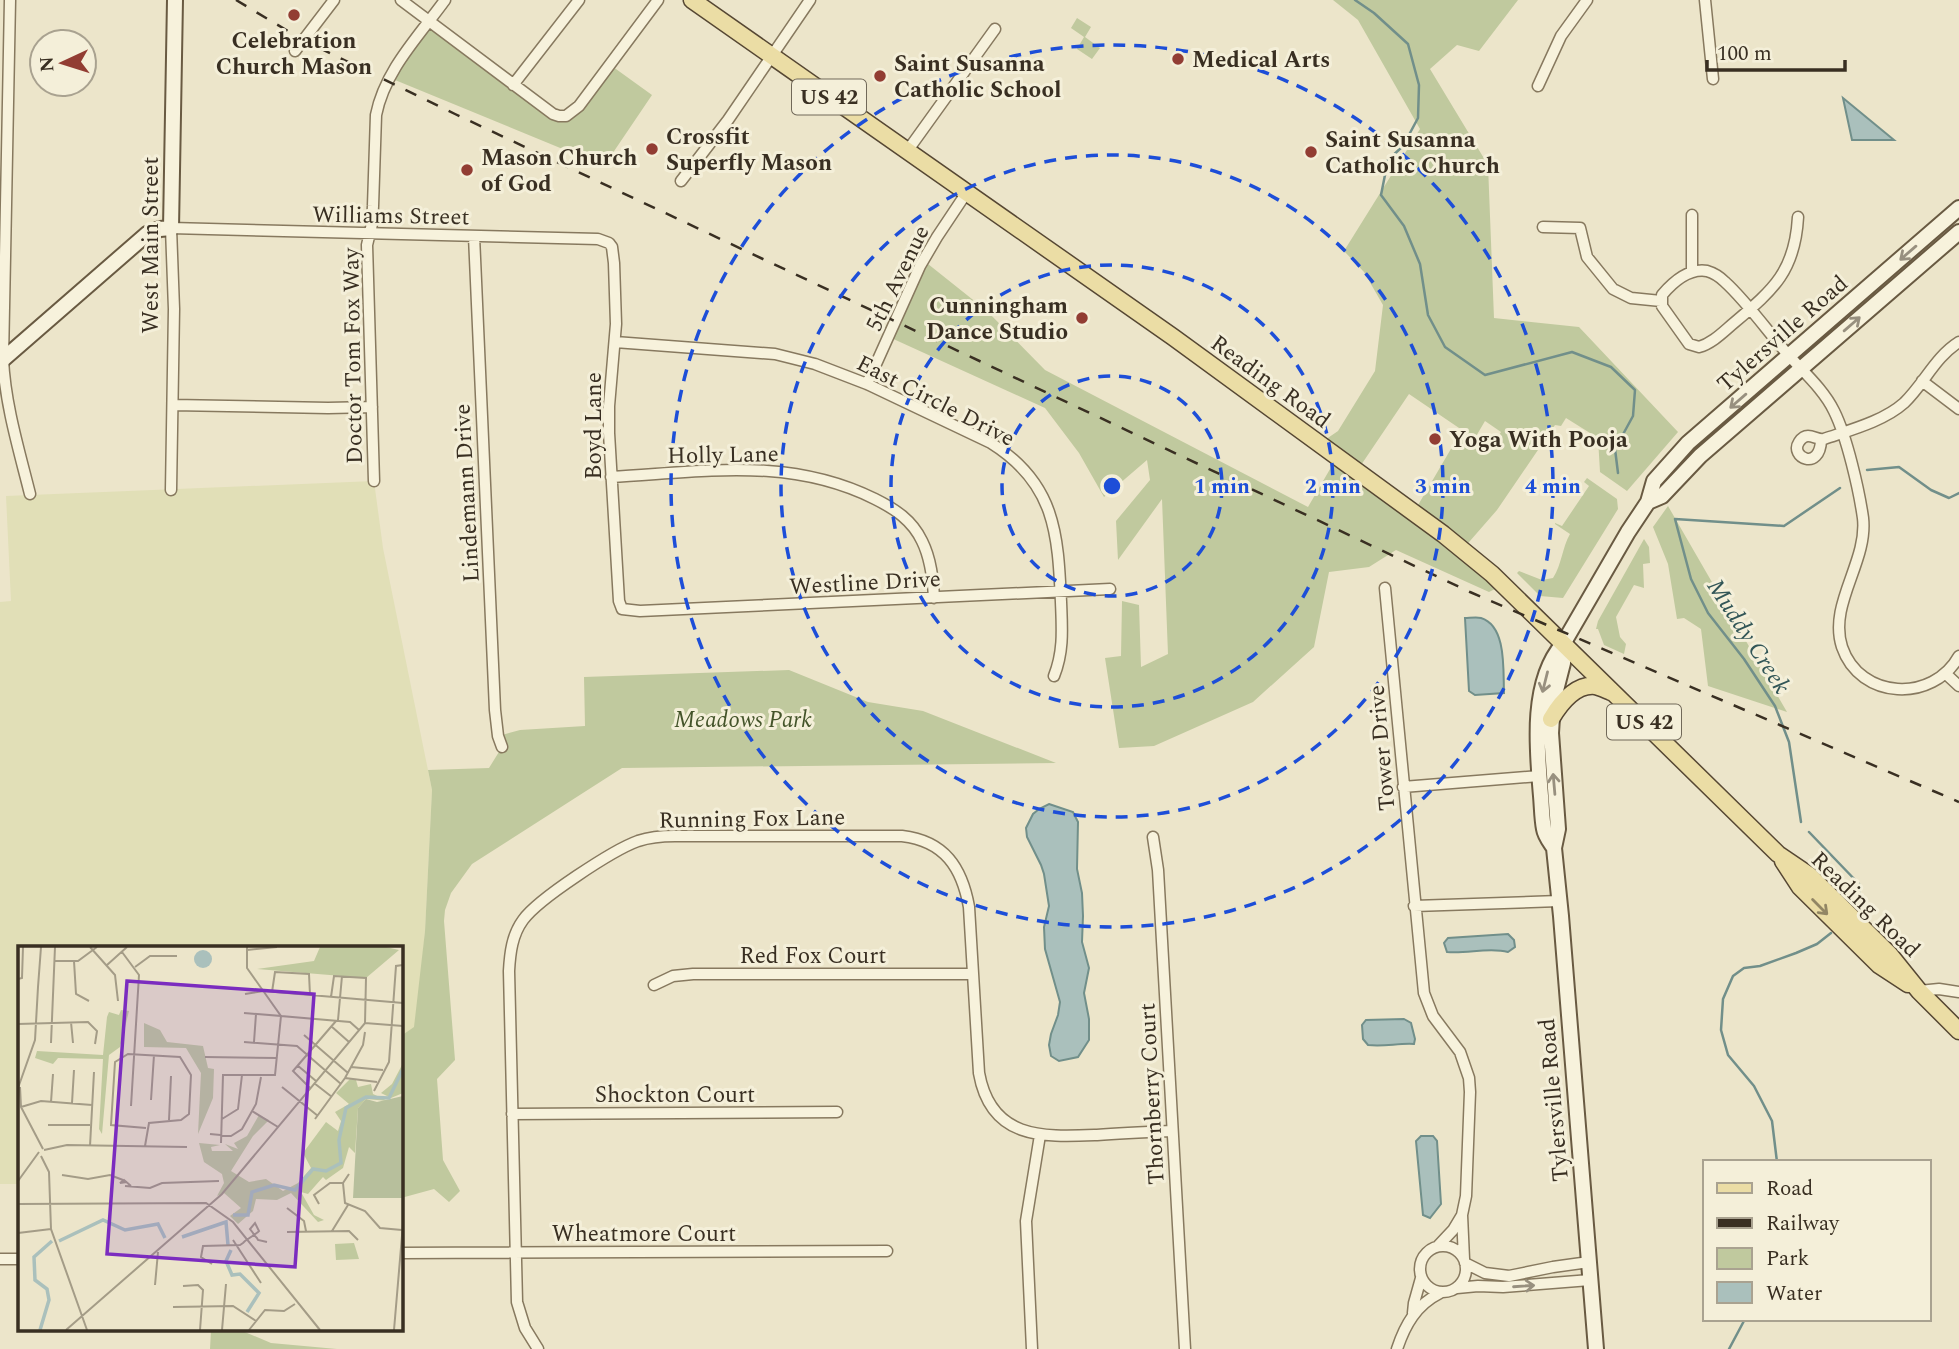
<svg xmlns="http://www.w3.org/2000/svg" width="1959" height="1349" font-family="Spectral,serif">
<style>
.farmland{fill:#e1dfb7}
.green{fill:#c0c99e;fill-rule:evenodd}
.water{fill:#aac0bc;stroke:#718f8a;stroke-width:2}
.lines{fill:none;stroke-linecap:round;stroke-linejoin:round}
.stream{stroke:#718f8a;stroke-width:2.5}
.minor-casing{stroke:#87795f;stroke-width:13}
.secondary-casing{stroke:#695a42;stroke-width:18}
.primary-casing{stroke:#564733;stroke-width:19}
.minor{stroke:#f7f2dc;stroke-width:10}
.secondary{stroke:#f7f2dc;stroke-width:14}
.primary{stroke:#ebdda5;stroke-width:16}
.rail{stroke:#392f22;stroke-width:2.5;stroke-dasharray:12 12;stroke-linecap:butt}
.oneway{stroke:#98907f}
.oneway2{stroke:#928664}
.ring{fill:none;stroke:#1d4ed8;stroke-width:3.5;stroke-dasharray:12 9}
.poi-dot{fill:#923d33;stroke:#f4efd9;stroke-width:2.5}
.labels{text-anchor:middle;stroke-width:6;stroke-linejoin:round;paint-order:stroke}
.shield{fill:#f4efd9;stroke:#716959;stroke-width:2}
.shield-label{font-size:21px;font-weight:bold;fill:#392f22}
.poi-label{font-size:23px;font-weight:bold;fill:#392f22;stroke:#f4efd9;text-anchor:start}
.street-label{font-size:23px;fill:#392f22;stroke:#f4efd9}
.park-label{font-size:23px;font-style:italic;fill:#44542a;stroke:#f4efd9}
.water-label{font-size:24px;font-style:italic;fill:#325657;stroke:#f4efd9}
.inset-river{fill:none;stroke:#aac0bc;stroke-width:3.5}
.inset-road{fill:none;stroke:#a49c87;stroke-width:2}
.view{fill:#7b2cbf;fill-opacity:0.15;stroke:#7b2cbf;stroke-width:3.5}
.inset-edge{fill:none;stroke:#392f22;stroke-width:3.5}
.centre{fill:#1d4ed8;stroke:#f4efd9;stroke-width:3.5}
.ring-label{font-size:21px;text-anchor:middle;font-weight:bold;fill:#1d4ed8;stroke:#f4efd9;stroke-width:6;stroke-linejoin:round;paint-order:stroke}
</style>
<rect width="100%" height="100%" fill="#ece5ca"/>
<path class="farmland" d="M374,481l9,67 49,242 -7,141 -24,255v-238h-382v236h-19v-582l11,-1 -5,-105z"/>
<path class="green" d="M1333,0h185l-39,51 -22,-6 -27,24 58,96 6,153 85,9 99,105 -51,59 -27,-19 -2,-34 -32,-20 -5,8 -6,-1 -58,85 -34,39 40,36 -14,7 -93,-42 -27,17 -40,5 -15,75 -61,55 -99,44 -35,2 -14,-90 16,-2 1,-55 17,4 2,62 27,-13 -6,-155 -44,61 -2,-39 34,-41 -3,-20 -43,37 -25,-44 -34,-45 -156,-71 34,-77 64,51 58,59 263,137 29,-50 -18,-13 19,-13 37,-60 8,-66 -19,-33 -20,-21 76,-122 -62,-109zM1409,394l53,36 -48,82 -57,-41zM1485,421l16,11 -11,17 -15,-11z
M1077,18l14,9 -6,10 15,11 -8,11 -15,-10 7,-12 -13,-9z
M429,22l124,92 13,2 43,-52 43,31 -48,71 -209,-86 -3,-7z
M1587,478l30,21 1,10 -55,89 -23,-2 -23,-23 2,-2 23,9 11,-2c9,-14 9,-30 17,-44l-15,-10v-1l7,3 27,-40 -5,-4z
M1668,506l119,206 -79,-26 -7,-57 -17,-11 -7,1 -9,-55 -15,-37z
M1644,539l5,8 1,16 -7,1 1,24 -10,-3 -18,32 4,20 6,7 -2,10 -20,-9 -6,-16h-2l2,-8z
M789,670l79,32 55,9 133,52 -434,5 -150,96 -21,29 -6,17 -1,11 11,139 -18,19 6,81 17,31 -11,11 -15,-13 -33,9v-162l13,-9 11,-96 7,-141 -4,-20 61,-2 13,-21 -4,-11 22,-6 65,-4 -1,-49z
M211,1330h29l31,13 66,6h-127z"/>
<path class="water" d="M1843,98l51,42h-42z
M1465,618c4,0 12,-1 16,0 26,8 22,53 23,75l-29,2 -6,-4z
M1049,804l24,8 5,10 -1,47 5,24 1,23 -1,26 7,26 -5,25 5,26v21l-11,17 -19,4 -8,-5 -2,-11 2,-11 7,-19 2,-13 -15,-53 -1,-22 5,-21 -5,-32 -3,-9 -14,-28 -1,-9 7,-14 6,-5z
M1508,934l6,6 1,7 -7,5c-19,-5 -41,2 -61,0l-3,-9 4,-5z
M1404,1019l7,4 4,16 -1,5c-16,-1 -30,3 -46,1l-5,-6 -1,-14 4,-5z
M1421,1136h12l4,5 4,63 -11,14 -7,-3 -7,-74z"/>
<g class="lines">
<path class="stream" d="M1355,0l19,13 34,31 11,41 -1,33 -15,28 -15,14 -7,35 23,31 16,38 8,51 17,32 40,28 87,-23 39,15 24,23 -2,26 -18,33 3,24
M1867,470l32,-3 32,23 18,8 10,-5
M1801,822l-12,-80 -14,-36 -31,-47 -36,-46 -17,-34 -16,-60 109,7 56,-38
M1809,832l51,53 -2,17
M1777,1162l-5,-41 -18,-35 -26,-31 -7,-25 2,-31 10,-23 11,-8 16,-2 36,-13 21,-9 14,-11
M1729,1349l16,-30"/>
<g class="minor-casing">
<path id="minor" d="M10,0l-7,359c2,45 16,91 27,135
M401,0l152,114 6,2h7l13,-10 79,-106
M1705,0l8,79
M295,51l39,-51
M513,85l66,-85
M1538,86l23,-50 26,-36
M908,150l87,-121
M681,181l47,-61 82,-120
M1692,215v57
M1798,217c-3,54 -24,72 -63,105 -11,9 -22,21 -36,25l-10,-3 -27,-38v-11c11,-13 27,-27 45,-24 7,2 13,6 18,11 20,18 41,47 59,68 16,19 39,38 50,61 13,26 25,79 29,107 5,44 -35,86 -21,129 18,53 91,56 117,9
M1543,227l37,1 7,29 26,32 18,9 30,3
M474,236l21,474 3,26 4,11
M615,342l160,12 40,10 52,20 124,59c64,40 67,90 70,159 1,26 3,49 -7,74
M1922,381l37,28
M867,384l53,-118 17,-29 30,-45
M173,405l155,3 44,-1
M1821,440c-1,32 -32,17 -22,2 2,-3 5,-6 9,-6 6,0 10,4 16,3 26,-9 60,-18 80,-36 20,-19 31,-46 55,-61
M611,477c92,-5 178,-21 264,22 20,10 37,21 47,42 9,18 11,38 12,57
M374,481l-7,-236 5,-21 1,-18 3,-91c9,-45 43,-79 69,-115
M171,490l3,-181 -3,-81 427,11 11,4 3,4 2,16 2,61 -7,82v27l10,168 3,8 18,2 470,-22
M1385,588l39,405 9,23 27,36 9,26 1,14 -4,104 -4,19 2,44
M1945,673l14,13
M1403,787l136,-11
M1153,837l5,33 27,479
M1414,906l145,-5
M654,985l19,-9 20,-2h280
M1919,991l20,-2 20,3
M512,1114l325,-2
M1420 1269a23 23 0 1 1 46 0a23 23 0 1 1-46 0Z
M1438,1246l15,-16 9,-15
M401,1253l486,-2
M0,1259h19
M1465,1263l20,10 24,3 44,-9 36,-5
M1457,1288l21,-2 25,1 87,-7
M1413,1313l1,-10 7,-25
M538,1349l-13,-21 -8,-26 -8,-331c1,-18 3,-36 14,-51 15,-21 90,-70 115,-79 12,-4 24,-5 37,-5h227c43,5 60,32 67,71l10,166c12,67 64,64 118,62 25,-2 50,-3 75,-4
M1032,1349l-6,-128 14,-86
M1397,1349c8,-24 19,-44 43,-56"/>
</g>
<g class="secondary-casing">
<path id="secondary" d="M0,362l147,-128 13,-5 11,-1 4,-228
M1648,502l14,-6 38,-40 259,-224
M1563,644v19l-10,39 -2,31 7,96 -4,19 7,68 35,433
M1554,848c-4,-6 -9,-12 -10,-19 -2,-10 -2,-22 -3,-33 -4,-47 -11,-114 22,-152l65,-112 20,-30 6,-21 34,-38 271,-235"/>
</g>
<g class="primary-casing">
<path id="primary" d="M692,0l481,337 270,197 49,40 286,280 31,21 81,80 29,36 40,40
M1551,719c9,-15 24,-35 44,-33 5,1 11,4 16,6
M1783,861l17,26 79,78 29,19"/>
</g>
<use href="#minor" class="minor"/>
<use href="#secondary" class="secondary"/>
<use href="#primary" class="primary"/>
<path class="rail" d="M236,0l67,40 152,74 1015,478 489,210"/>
</g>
<defs><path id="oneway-shaft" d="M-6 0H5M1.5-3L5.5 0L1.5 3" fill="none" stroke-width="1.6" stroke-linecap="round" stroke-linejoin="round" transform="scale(1.75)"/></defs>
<g class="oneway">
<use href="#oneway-shaft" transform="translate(1908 253) rotate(139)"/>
<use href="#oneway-shaft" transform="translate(1852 324) rotate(-41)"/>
<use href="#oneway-shaft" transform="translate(1738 401) rotate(139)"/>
<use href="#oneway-shaft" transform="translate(1545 682) rotate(104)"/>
<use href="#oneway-shaft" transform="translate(1554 784) rotate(-95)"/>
<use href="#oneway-shaft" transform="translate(1524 1286) rotate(-4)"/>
</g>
<use class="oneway2" href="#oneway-shaft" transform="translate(1820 907) rotate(45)"/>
<g class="ring">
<circle cx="1112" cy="486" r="110"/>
<circle cx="1112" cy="486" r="221"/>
<circle cx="1112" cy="486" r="331"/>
<circle cx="1112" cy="486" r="441"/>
</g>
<g class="poi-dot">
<circle cx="294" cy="15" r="7"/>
<circle cx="1178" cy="59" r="7"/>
<circle cx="880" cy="76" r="7"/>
<circle cx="652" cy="149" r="7"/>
<circle cx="1311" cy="152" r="7"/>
<circle cx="467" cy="170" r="7"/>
<circle cx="1082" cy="318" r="7"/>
<circle cx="1435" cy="439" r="7"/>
</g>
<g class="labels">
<g class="shield">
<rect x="792" y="79.5" width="74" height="35" rx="5"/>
<rect x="1607" y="704.5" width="74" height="35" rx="5"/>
</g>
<g class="shield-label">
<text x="829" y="104">US 42</text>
<text x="1644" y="729">US 42</text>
</g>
<g class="poi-label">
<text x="294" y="48" text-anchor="middle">Celebration<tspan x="294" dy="26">Church Mason</tspan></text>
<text x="1192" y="67">Medical Arts</text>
<text x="894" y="71">Saint Susanna<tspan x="894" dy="26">Catholic School</tspan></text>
<text x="666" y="144">Crossfit<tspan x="666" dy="26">Superfly Mason</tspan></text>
<text x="1325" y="147">Saint Susanna<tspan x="1325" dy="26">Catholic Church</tspan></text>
<text x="481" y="165">Mason Church<tspan x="481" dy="26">of God</tspan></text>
<text x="1068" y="313" text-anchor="end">Cunningham<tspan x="1068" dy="26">Dance Studio</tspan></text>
<text x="1449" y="447">Yoga With Pooja</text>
</g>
<g class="street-label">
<text transform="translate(391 215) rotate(1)" y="8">Williams Street</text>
<text transform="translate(150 245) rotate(-90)" y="8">West Main Street</text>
<text transform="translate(897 278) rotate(-64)" y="8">5th Avenue</text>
<text transform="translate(1782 333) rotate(-41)" y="8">Tylersville Road</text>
<text transform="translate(352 356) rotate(-91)" y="8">Doctor Tom Fox Way</text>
<text transform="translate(1271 381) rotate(36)" y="8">Reading Road</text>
<text transform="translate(936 400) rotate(27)" y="8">East Circle Drive</text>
<text transform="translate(593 426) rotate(-90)" y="8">Boyd Lane</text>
<text transform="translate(723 454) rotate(-1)" y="8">Holly Lane</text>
<text transform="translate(466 493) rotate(-93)" y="8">Lindemann Drive</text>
<text transform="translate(865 582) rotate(-3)" y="8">Westline Drive</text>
<text transform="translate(1381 748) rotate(-95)" y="8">Tower Drive</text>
<text transform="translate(752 818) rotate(-1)" y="8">Running Fox Lane</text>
<text transform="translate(1866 904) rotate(44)" y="8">Reading Road</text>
<text x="813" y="963">Red Fox Court</text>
<text x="675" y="1102">Shockton Court</text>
<text transform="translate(1151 1094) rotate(-93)" y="8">Thornberry Court</text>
<text transform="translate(1553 1100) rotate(-95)" y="8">Tylersville Road</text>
<text x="644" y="1241">Wheatmore Court</text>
</g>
<g class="park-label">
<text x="743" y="727">Meadows Park</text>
</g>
<g class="water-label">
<text transform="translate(1749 636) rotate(57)" y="8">Muddy Creek</text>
</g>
</g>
<g transform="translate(18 946)">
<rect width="385" height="385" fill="#ece5ca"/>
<path d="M302,1h66l13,3 -33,28 -109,-9 57,-8zM103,64l8,1 -9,36 -11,8 -7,79 -3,-5 4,-70 -45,-1 -5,6 -18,-6 2,-7 66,4 4,-38 2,-5 10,3zM126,77l16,7 7,12 36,4 5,22 6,1 -1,29 -15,36 3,-61 -15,-25 -42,-1zM385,117v30l-12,5 -10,-5 11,-9zM332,133l6,1 2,7 13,-3 2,10 15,7 -22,-2 -8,9 -3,45 -6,-6 -6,21 -17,12 -3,-3 -15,17 -7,-2 13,23 10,5 -6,2 -27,-29 -14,7 -21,-1 -3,12 -15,13 -8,-8 11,-8 -17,-15 -7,3 7,-13 -2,-9 -18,-12 -5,-19 21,2 -9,2 1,4h21l-8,-7 13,5 -4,-6 13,-7 12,-21 10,5 -16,16 -22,35 18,11 17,-3 17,12 15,-8 13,-15 -8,-15 23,-31 12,9 3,-10 -6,-9 14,-8 -13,-11zM336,297l5,16 -23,1 -1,-16z" fill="#c0c99e"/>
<path d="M385,150v102h-50l5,-90 8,-9 11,3z" fill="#b7bf9c"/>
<path d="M176 13a9 9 0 1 1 18 0a9 9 0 1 1-18 0Z" fill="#aac0bc"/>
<path class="inset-river" d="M215,269h15l4,-23 22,-7 21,5 18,-21 13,2 15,-8 -2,-23 7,-32 20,-11 23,1 14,-29M164,291l44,-15 2,23M41,295l44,-21 22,10 33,-6 7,14M213,304l-5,11 6,14 8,-1 19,19 -12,19M22,384l9,-30 -2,-11 -12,-9 -1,-23 18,-16"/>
<path class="inset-road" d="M72,1l25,28 3,26M229,1v21l34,48 69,6 9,8M229,4l30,-3M104,6l17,23 -8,131M36,15h24l19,-14M56,15l2,33 13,7M89,19l20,-18M117,21l15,-11h27M0,33l4,-1 1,-31M20,41l3,-40M254,46l3,-20 34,2 1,21M227,48l19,-3 139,12M313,51l3,-21 32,2 -1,45M320,74l4,-44M53,76l2,21M0,78l70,-2 9,9 -2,13M313,80l18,16M286,89l44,38M226,96l53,4 44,38M236,96l2,-28M33,97l4,-96M187,111l72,1M279,119l19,16M333,121l32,3M327,132l32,4M296,137l18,14M2,141l1,20 22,42M264,141l36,29M0,142l17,-48 3,-53M292,142l-17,-17 43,-50M356,145l15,-29 7,-96 7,-1M133,154l3,-45M33,156l2,-28M54,157l2,-33M3,161l20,-6 51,4M234,165l26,16M204,173l16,-10 4,-34M297,173l30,-41 18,-33 2,-13M151,174l2,-44M30,179h42M192,188l21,2 11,-7 14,-25 5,-27M203,197l2,-68h52l6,-59 -37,-3M72,200l4,-74M127,200l4,-23 32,-3 8,-6 2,-39 -11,-18 -52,-3 -13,8 -4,63 35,3M26,204l23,-5 120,2M23,210l8,16 2,57 36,101M331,228l-6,9 2,20 20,8 15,17 22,2M44,229l26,4 22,-4 13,5M0,235l21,-29M109,236l-7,1 4,-3 7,6M107,240l25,2 12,-5 57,-2M0,258l188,-1 27,19 87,108M301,258l-5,-9 16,-12h13M269,262l17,13 2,10M0,264v36M314,285l16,-26M269,286l62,-1 9,9M0,287l33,-4M217,297l-2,-3 28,43M194,318l-11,-7 2,-11 37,-1 3,-2 2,-2 9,-6 4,-3 1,-1 -4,-8 -5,6 3,4 1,2 3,3 1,2 9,2M137,339l3,-33M165,340l15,-1 5,5 -3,40M155,361l60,-1 23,15M48,384l156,-136 143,-171 38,3M204,384l4,-46M231,384l16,-20 19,1 11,-7M376,384l9,-106"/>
<path class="view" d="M109,35l187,13 -19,273 -188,-13z"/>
<rect width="385" height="385" class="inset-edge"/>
</g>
<circle cx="1112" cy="486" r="10" class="centre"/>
<g class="ring-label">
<text x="1222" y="493">1 min</text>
<text x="1333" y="493">2 min</text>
<text x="1443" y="493">3 min</text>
<text x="1553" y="493">4 min</text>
</g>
<rect x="1703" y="1160" width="228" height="161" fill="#f4efd9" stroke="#a9a290" stroke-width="2"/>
<rect x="1717" y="1183" width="35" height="10" fill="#ebdda5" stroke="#a9a290" stroke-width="2"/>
<text x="1766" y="1195" font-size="21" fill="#392f22">Road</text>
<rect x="1717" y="1218" width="35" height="10" fill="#392f22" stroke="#a9a290" stroke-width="2"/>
<text x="1766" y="1230" font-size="21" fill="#392f22">Railway</text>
<rect x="1717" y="1248" width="35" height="21" fill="#c0c99e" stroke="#a9a290" stroke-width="2"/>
<text x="1766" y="1265" font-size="21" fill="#392f22">Park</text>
<rect x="1717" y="1282" width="35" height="21" fill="#aac0bc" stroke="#a9a290" stroke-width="2"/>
<text x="1766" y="1300" font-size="21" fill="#392f22">Water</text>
<g transform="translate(63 63) rotate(266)"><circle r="33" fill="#f4efd9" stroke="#a9a290" stroke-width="2"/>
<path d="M0-5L12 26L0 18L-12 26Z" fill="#923d33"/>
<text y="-10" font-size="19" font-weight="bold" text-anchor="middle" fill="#392f22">N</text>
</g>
<path d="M1707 60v10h138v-10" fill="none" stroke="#392f22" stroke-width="3.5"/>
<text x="1717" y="60" font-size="21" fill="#392f22" stroke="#f4efd9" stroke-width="5" paint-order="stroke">100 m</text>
</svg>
